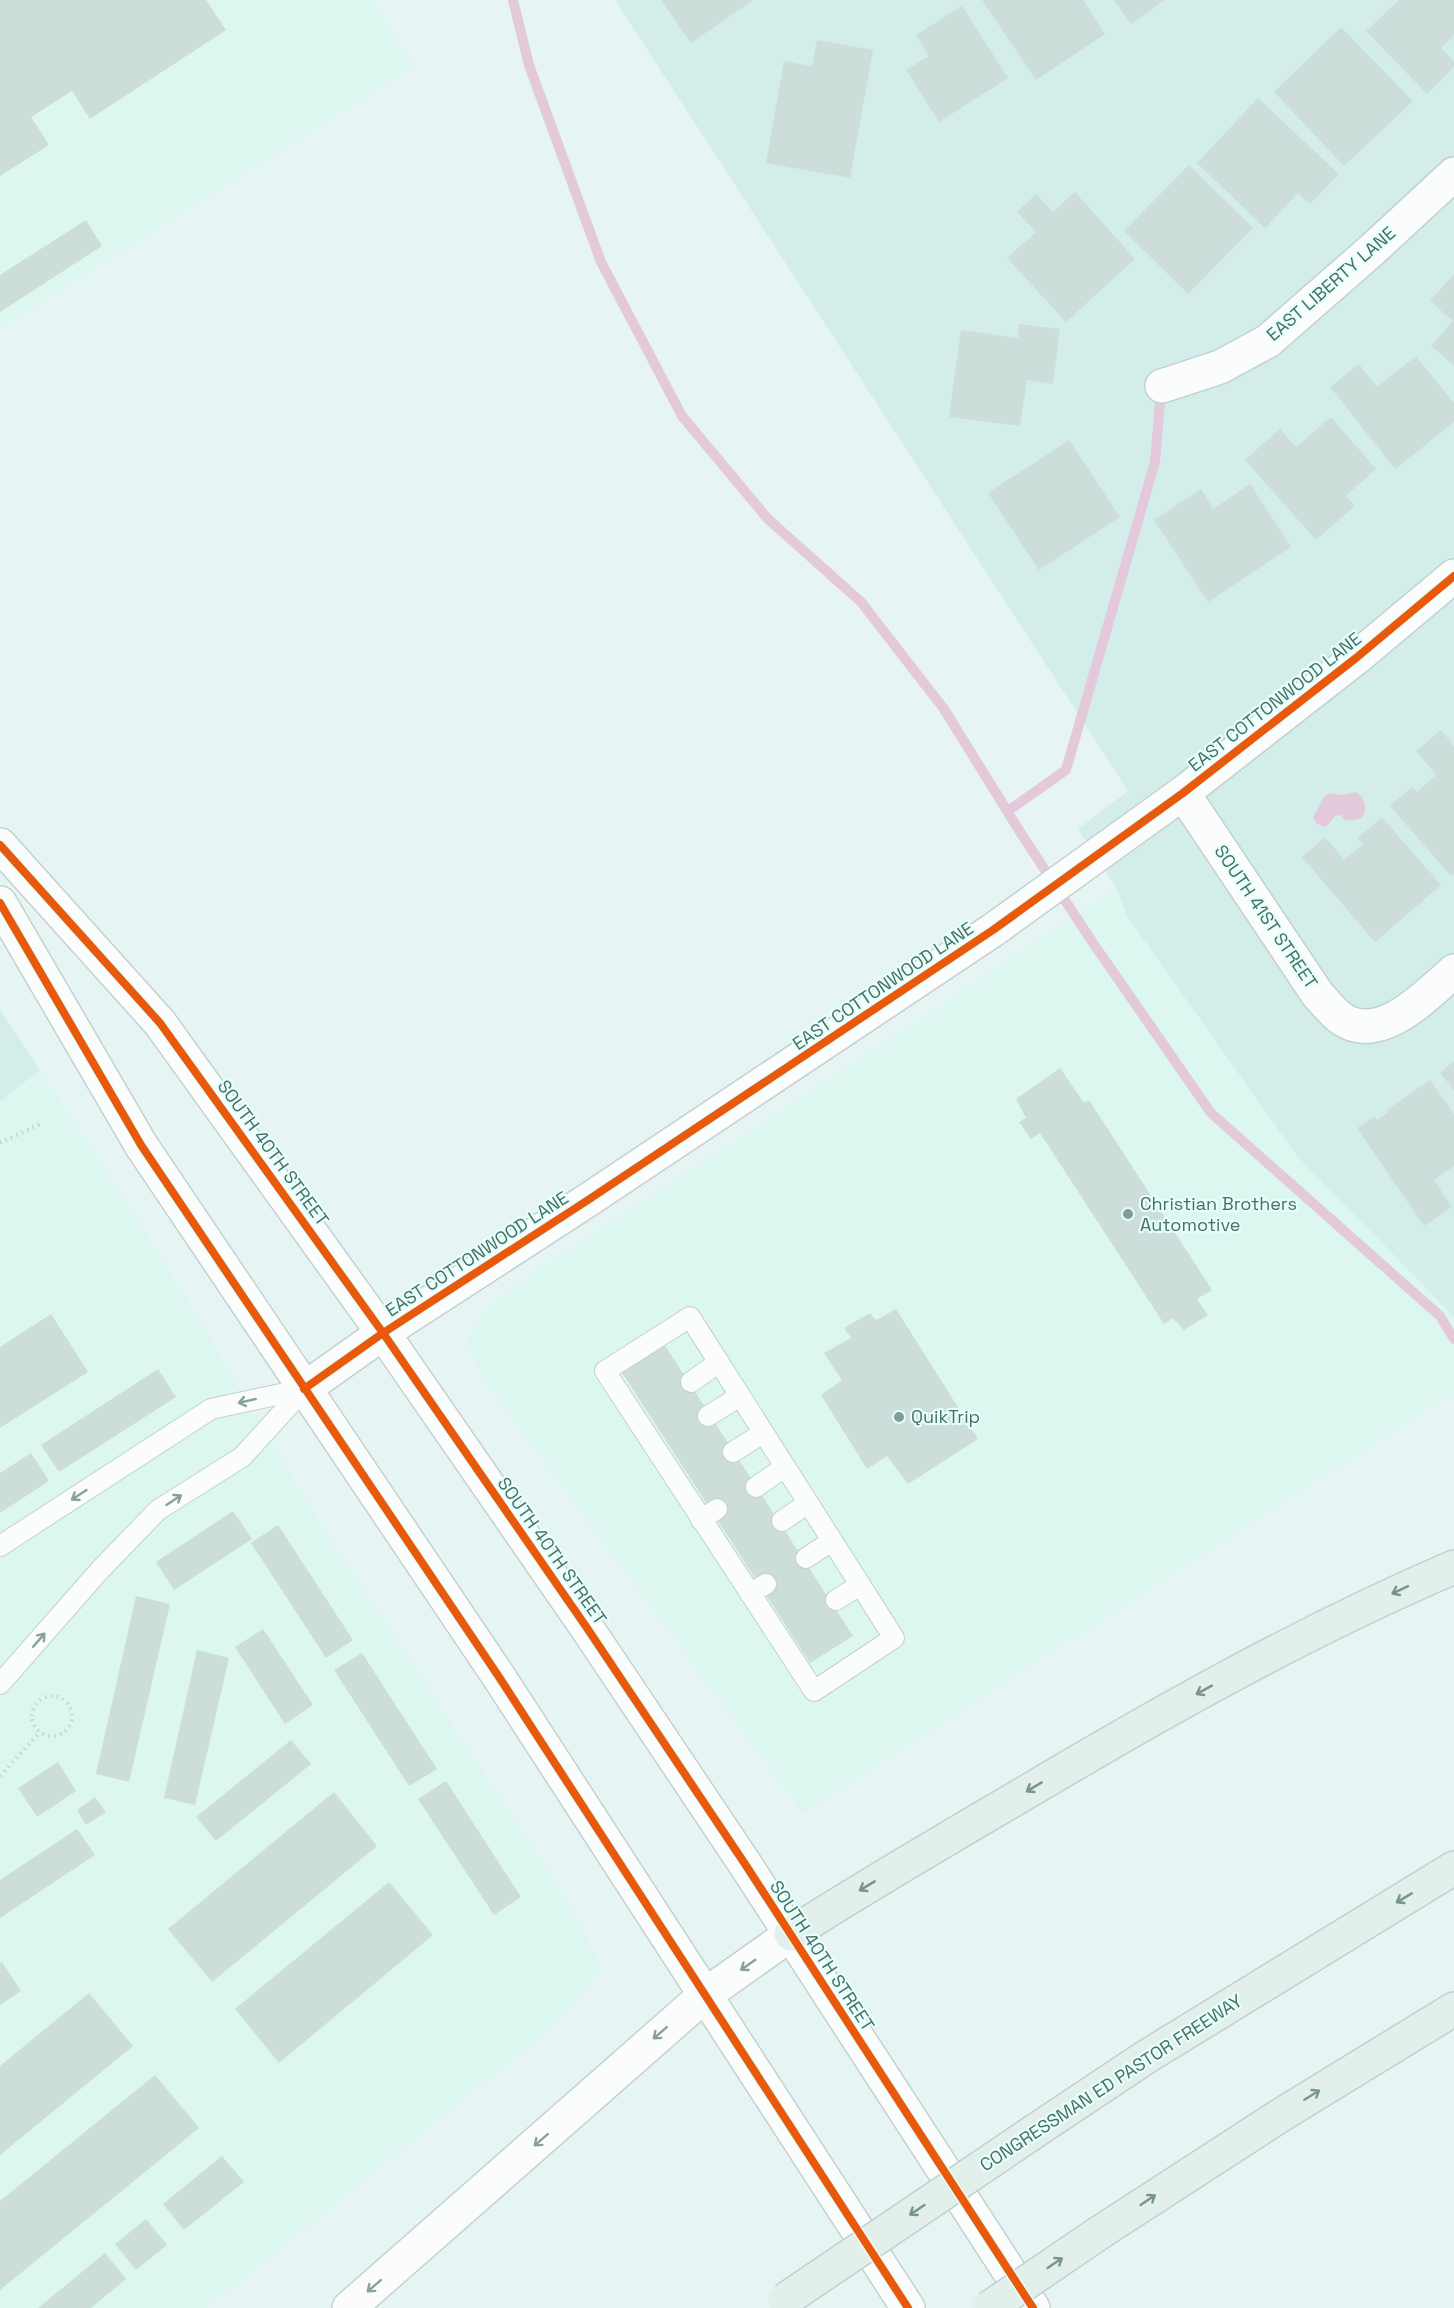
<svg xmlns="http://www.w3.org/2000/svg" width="1454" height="2308" font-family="'Space Grotesk',sans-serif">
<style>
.residential{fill:#d3eeea}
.commercial{fill:#dcf7ef}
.water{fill:#e3c9d9}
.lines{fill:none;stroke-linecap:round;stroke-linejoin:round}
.stream{stroke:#e3c9d9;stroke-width:10}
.building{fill:#ccddda}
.service-casing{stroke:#c2d1ce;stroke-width:22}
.minor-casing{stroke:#c2d1ce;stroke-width:36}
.tertiary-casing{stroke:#c2d1ce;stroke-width:36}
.secondary-casing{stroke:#c3d2cf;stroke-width:36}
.motorway-casing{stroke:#c1d0cd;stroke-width:36}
.path{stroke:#c6d3d0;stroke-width:4;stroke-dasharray:1.5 4.5;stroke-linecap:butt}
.service{stroke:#fbfdfd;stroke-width:20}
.minor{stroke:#fbfdfd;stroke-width:33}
.tertiary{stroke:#fbfdfd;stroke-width:33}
.secondary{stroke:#fbfdfd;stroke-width:33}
.motorway{stroke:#e3efea;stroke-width:33}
.motorway-bridge-casing{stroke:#c1d0cd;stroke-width:36;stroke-linecap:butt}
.motorway-bridge{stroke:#e3efea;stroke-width:33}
.cycleway-casing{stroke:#e6fefc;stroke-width:11}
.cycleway{stroke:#e8590c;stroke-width:8}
.oneway{stroke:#87a199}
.oneway2{stroke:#77958c}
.poi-dot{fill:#809e95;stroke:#e6fefc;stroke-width:2}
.labels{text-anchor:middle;stroke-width:4.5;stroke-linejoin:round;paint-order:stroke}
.street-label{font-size:18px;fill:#496f63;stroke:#e6fefc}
.poi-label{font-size:18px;fill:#496f63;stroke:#e6fefc;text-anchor:start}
</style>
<rect width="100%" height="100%" fill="#e6f4f3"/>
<path class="residential" d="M615,0h839v1317l-158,-162 -170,-240 -10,-28 -38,-58 50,-38z
M0,1010l40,60 -40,32z"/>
<path class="commercial" d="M0,0h371l43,66 -414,263z
M1116,887l10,28 170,240 158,162v75l-651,421 -318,-432 -18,-38 19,-35 48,-36 392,-256z
M40,1070l99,152 61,99 119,201 237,360 46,86 -43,53 -352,287h-207v-1206z"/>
<path class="water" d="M1356,792c8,5 14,18 5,26 -4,3 -11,2 -16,2l-4,-5 -6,1 -9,11 -9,-3 -4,-6 11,-21 5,-4 14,2z"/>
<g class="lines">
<path class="stream" d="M513,0l16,65 72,197 81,154 86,103 93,83 83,107 78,126 71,108 118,170 229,203 14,23
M1008,811l58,-41 89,-308 6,-73"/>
</g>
<path class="building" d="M0,0h206l20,30 -136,89 -18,-28 -41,26 18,28 -49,31z
M661,0h92l-62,43z
M982,0h101l22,34 -69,46z
M1114,0h51l-34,24z
M1399,0h55v35l-13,13 13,13v6l-27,27 -61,-63z
M962,6l46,72 -69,44 -33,-52 23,-14 -13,-21z
M1341,27l72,74 -69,65 -70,-74z
M817,40l56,10 -23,128 -84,-15 18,-102 28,5z
M1258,98l81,76 -29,30 -12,-11 -33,35 -68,-65z
M1189,165l64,63 -65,66 -64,-63z
M1075,192l60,67 -69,63 -59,-64 29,-26 -19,-20 19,-18 17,18z
M86,220l16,26 -102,66v-37z
M1454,274v92l-23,-20 22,-25 -23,-20z
M1019,324l41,5 -7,55 -26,-4 -7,46 -71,-9 12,-87 57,8z
M1416,356l38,47v19l-59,47 -65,-82 29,-23 18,23z
M1331,417l45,52 -30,27 9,10 -39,34 -71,-80 35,-31 16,18z
M1069,440l51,77 -81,53 -51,-77z
M1250,484l41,63 -83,55 -54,-82 47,-31 12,20z
M1441,730l13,16v127l-3,3 -61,-70 22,-19 5,5 19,-17 -20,-24z
M1382,817l59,68 -66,57 -73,-85 23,-20 19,23 19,-16 -5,-6z
M1454,1061v29l-14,-17z
M1060,1068l24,35 5,-3 123,190 -15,9 11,16 -24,15 -11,-12 -9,6 -124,-191 -9,6 -12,-17 7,-4 -10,-19z
M1430,1080l24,34v52l-20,14 18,27 -28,19 -67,-98 18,-12 2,4 11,-8 -1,-2z
M896,1309l82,130 -70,45 -21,-28 -20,13 -46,-74 21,-15 -18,-27 27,-15 -7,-10 26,-15 6,7z
M51,1314l37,58 -88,56v-81z
M664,1344l189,292 -43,27 -189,-292z
M158,1369l18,28 -117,75 -18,-27z
M31,1453l18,28 -49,32v-40z
M233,1511l19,28 -78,51 -18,-28z
M278,1525l75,115 -27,18 -75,-115z
M136,1596l34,8 -41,178 -33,-8z
M263,1629l50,76 -28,19 -50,-77z
M197,1650l32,8 -34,147 -31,-7z
M362,1653l75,116 -28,17 -75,-116z
M291,1740l20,24 -95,77 -20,-24z
M58,1762l18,29 -39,26 -19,-29z
M446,1781l75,116 -27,18 -76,-116z
M334,1792l43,54 -165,136 -44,-53z
M95,1797l11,15 -20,13 -9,-15z
M77,1829l18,26 -95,63v-38z
M389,1882l44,53 -154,128 -44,-54z
M2,1962l19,29 -21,14v-42z
M89,1993l44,53 -133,109v-89z
M155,2075l44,53 -199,162v-89z
M222,2156l22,26 -60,48 -21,-26z
M146,2219l21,26 -31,25 -21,-26z
M105,2253l21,26 -35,29h-53z"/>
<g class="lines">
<g class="service-casing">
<path id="service" d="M690,1317l204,321 -80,53 -209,-320z
M691,1382l28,-20
M708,1416l32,-20
M733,1452l30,-19
M756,1487l29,-20
M701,1520l16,-11
M782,1521l26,-18
M0,1546l211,-137 93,-20
M806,1558l26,-17
M750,1594l16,-10
M836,1600l24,-15
M0,1684l100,-114 58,-60 84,-53 62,-68"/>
</g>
<g class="minor-casing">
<path id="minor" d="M1162,386l58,-19 48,-26 105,-92 81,-75
M1183,793l135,202c8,8 15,18 24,24 38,26 85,-24 112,-48"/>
</g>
<g class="tertiary-casing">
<path id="tertiary" d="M304,1389l79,-56 205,-133 405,-270 190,-137 173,-135 98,-82"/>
</g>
<g class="secondary-casing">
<path id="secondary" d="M0,845l160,178 223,310 204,295 158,236 288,444
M0,903l141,242 358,532 409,631
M349,2308l356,-313 86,-61"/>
</g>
<g class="motorway-casing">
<path id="motorway" d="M791,1934c75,-48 152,-93 229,-138 141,-84 283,-164 434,-229
M1035,2131l111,-74 308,-189
M1099,2233l182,-118 173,-106"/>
</g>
<path class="path" d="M0,1143l40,-19
M32 1716a20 20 0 1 1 40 0a20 20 0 1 1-40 0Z
M0,1776l40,-44"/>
<use href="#service" class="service"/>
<use href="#minor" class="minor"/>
<use href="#tertiary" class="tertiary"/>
<use href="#secondary" class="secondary"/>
<use href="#motorway" class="motorway"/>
<g class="motorway-bridge-casing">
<path id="motorway-bridge" d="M785,2300l250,-169
M989,2308l110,-75"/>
</g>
<use href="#motorway-bridge" class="motorway-bridge"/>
<g class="cycleway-casing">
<path id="cycleway" d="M0,845l160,178 223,310 204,295 158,236 288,444
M0,903l141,242 358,532 409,631
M304,1389l79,-56 205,-133 405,-270 190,-137 173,-135 98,-82"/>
</g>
<use href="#cycleway" class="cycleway"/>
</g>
<defs><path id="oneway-shaft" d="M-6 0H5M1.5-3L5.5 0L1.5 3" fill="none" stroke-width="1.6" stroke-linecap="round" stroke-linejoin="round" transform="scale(1.5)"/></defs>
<g class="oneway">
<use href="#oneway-shaft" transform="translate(247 1401) rotate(167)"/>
<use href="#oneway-shaft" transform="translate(79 1495) rotate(147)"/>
<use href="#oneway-shaft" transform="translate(174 1500) rotate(-34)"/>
<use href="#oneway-shaft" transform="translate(39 1640) rotate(-49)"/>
<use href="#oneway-shaft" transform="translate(748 1965) rotate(145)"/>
<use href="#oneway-shaft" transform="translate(660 2033) rotate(139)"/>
<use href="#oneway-shaft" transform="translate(541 2140) rotate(139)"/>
<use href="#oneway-shaft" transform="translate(374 2286) rotate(139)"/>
</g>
<g class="oneway2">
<use href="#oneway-shaft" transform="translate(1400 1590) rotate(155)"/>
<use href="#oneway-shaft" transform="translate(1204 1690) rotate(151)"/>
<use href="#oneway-shaft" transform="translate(1034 1787) rotate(149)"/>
<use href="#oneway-shaft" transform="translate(867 1886) rotate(149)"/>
<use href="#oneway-shaft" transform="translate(1404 1898) rotate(149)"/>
<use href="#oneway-shaft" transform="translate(1312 2095) rotate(-32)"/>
<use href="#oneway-shaft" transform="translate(1148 2200) rotate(-34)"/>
<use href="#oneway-shaft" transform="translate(917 2210) rotate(146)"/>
<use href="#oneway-shaft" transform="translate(1055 2263) rotate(-34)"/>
</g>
<g class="poi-dot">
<circle cx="1128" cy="1214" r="6"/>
<circle cx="899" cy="1417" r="6"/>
</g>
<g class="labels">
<g class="street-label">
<text transform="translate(1331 284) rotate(-41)" y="6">EAST LIBERTY LANE</text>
<text transform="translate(1275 702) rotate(-38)" y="6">EAST COTTONWOOD LANE</text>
<text transform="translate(1266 917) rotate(56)" y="6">SOUTH 41ST STREET</text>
<text transform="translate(883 986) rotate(-34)" y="6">EAST COTTONWOOD LANE</text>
<text transform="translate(273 1153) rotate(54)" y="6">SOUTH 40TH STREET</text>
<text transform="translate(477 1254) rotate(-33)" y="6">EAST COTTONWOOD LANE</text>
<text transform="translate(552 1551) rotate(55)" y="6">SOUTH 40TH STREET</text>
<text transform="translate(822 1956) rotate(57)" y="6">SOUTH 40TH STREET</text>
<text transform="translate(1111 2083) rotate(-33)" y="6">CONGRESSMAN ED PASTOR FREEWAY</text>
</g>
<g class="poi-label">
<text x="1140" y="1210">Christian Brothers<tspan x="1140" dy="21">Automotive</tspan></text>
<text x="911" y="1423">QuikTrip</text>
</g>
</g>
</svg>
